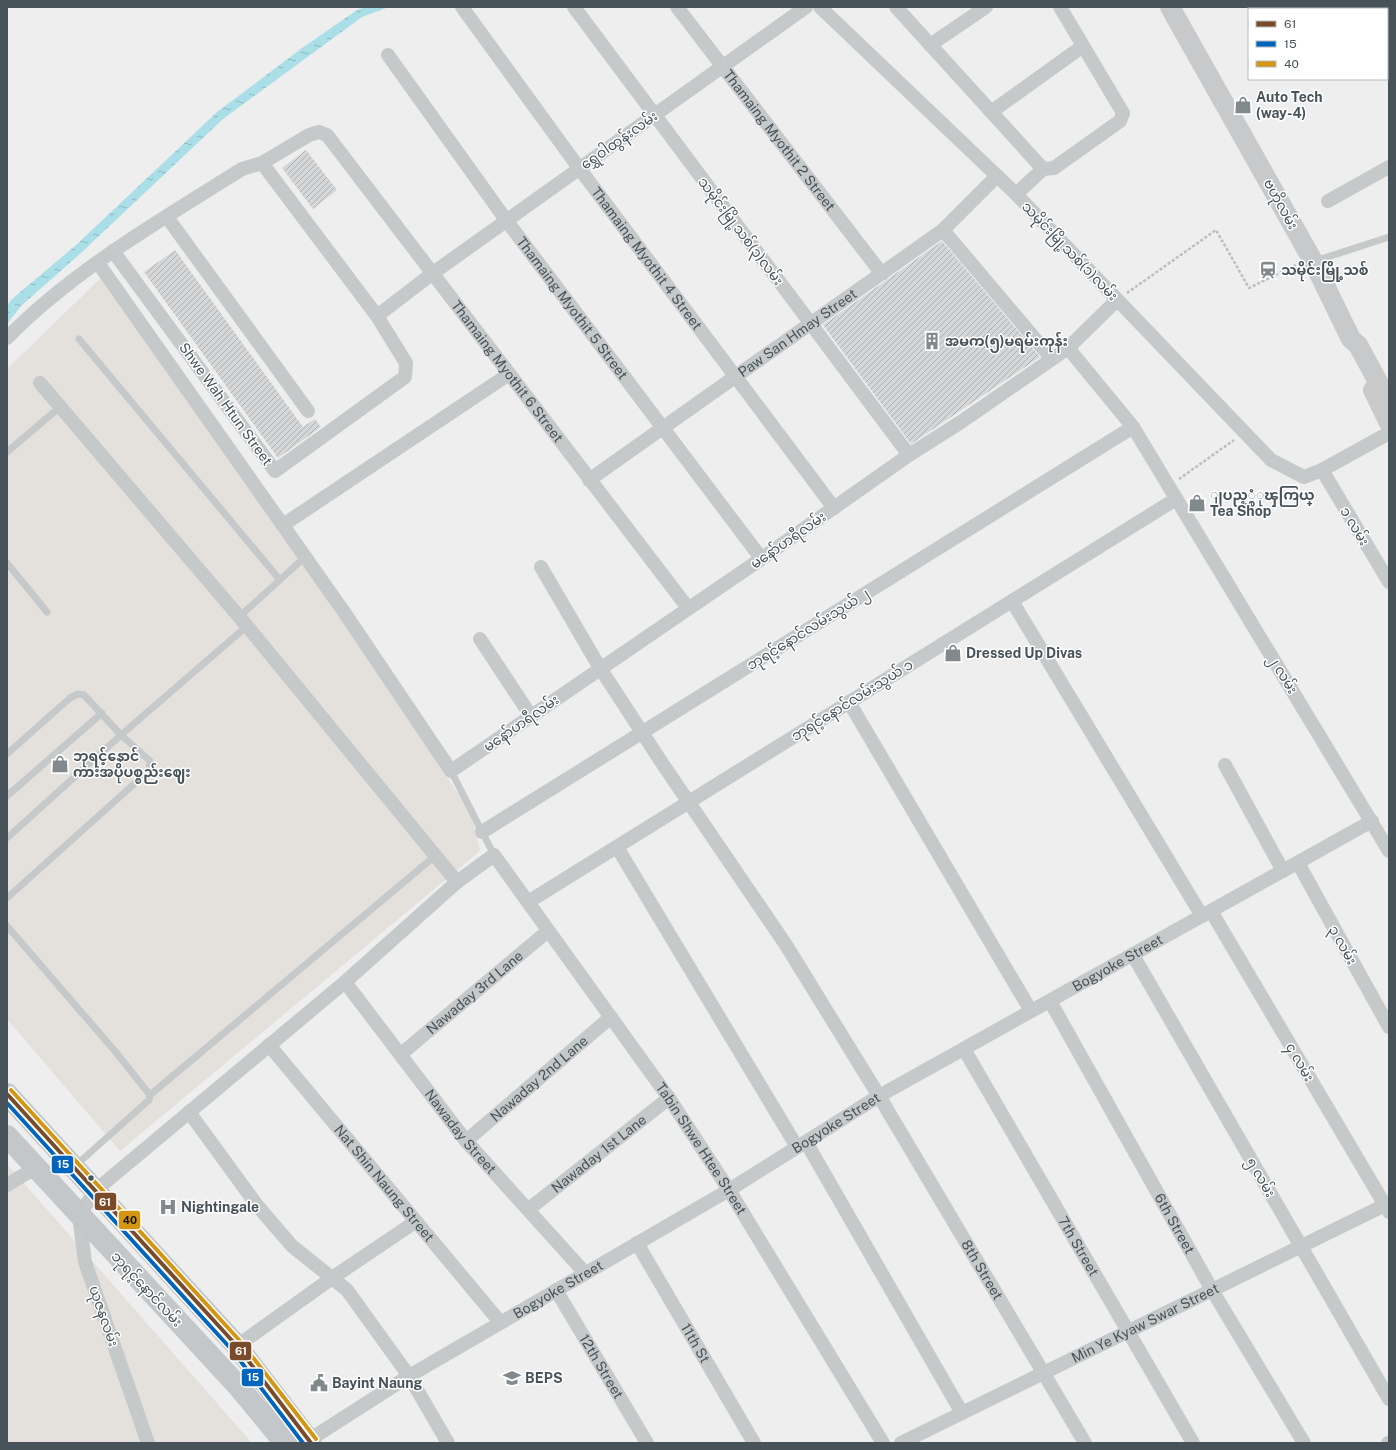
<svg xmlns="http://www.w3.org/2000/svg" width="1396" height="1450" font-family="'Public Sans','Noto Sans Myanmar',sans-serif">
<style>
.commercial{fill:#e4e1dc}
.water{fill:url(#water-ripples)}
.building{fill:url(#building-hatch)}
.lines{fill:none;stroke-linecap:round;stroke-linejoin:round}
.path{stroke:#b6c0bd;stroke-width:2.5;stroke-dasharray:3 2;stroke-linecap:butt}
.lane{stroke:#c6c9ca;stroke-width:7}
.street{stroke:#c6c9ca;stroke-width:14}
.secondary{stroke:#c7c9cb;stroke-width:20}
.primary{stroke:#c4c7c9;stroke-width:22}
.bus-1-casing{stroke:#fff;stroke-width:7}
.bus-2-casing{stroke:#fff;stroke-width:7}
.bus-3-casing{stroke:#fff;stroke-width:7}
.bus-1{stroke:#7a4b2a;stroke-width:4}
.bus-2{stroke:#0065bd;stroke-width:4}
.bus-3{stroke:#d49512;stroke-width:4}
.bus-dot{fill:#475259;stroke:#fff;stroke-width:1.5}
.labels{text-anchor:middle;stroke-width:3;stroke-linejoin:round;paint-order:stroke}
.poi-label{font-size:14px;font-weight:bold;fill:#475259;stroke:#fff;text-anchor:start}
.street-label{font-size:14px;fill:#475259;stroke:#fff}
.line-badge{stroke:#fff;stroke-width:1.5}
.badge-label{font-size:11px;text-anchor:middle;font-weight:bold;fill:#fff}
.pale-badge-label{font-size:11px;text-anchor:middle;font-weight:bold;fill:#111}
</style>
<defs>
<pattern id="water-ripples" width="26" height="14" patternUnits="userSpaceOnUse"><rect width="26" height="14" fill="#abdfe8"/><path d="M2 4q2-2 4 0t4 0M15 11q2-2 4 0t4 0" fill="none" stroke="#8db7bf"/></pattern>
<pattern id="building-hatch" width="6" height="6" patternUnits="userSpaceOnUse"><rect width="6" height="6" fill="#d5d6d7"/><path d="M-1 1l2-2M0 6l6-6M5 7l2-2" fill="none" stroke="#afb0b1"/></pattern>
</defs>
<rect width="100%" height="100%" fill="#efeeee"/>
<path class="commercial" d="M108,271l365,545 7,35 -360,300 -113,-132v-650z
M7,1164l245,279h-245z"/>
<path class="water" d="M365,7h24l-27,10 -139,102 -142,134 -60,53 -14,18v-18l5,-7 64,-54 141,-133 85,-64 55,-38z"/>
<path class="building" d="M306,150l31,40 -24,19 -31,-41z
M942,241l98,116 -129,87 -88,-119z
M175,250l128,177 12,-8 6,8 -43,31 -134,-186z"/>
<g class="lines">
<path class="path" d="M1127,293l89,-63 33,58 49,-24
M1179,479l55,-39"/>
<path class="lane" d="M1315,261l74,-24
M79,339l201,241
M7,452l53,-45
M7,563l40,49
M239,617l66,-60
M7,754l63,-56 8,-4 6,1 37,40 29,26 -1,8 -6,7 -136,122
M451,771l43,84
M7,796l95,-83
M7,838l114,-103 126,-109
M7,926l107,124 36,45 -1,5 -74,66
M150,1095l285,-239"/>
<g class="street">
<path id="s1" d="M462,7l117,161 255,340"/>
<path d="M574,7l335,448"/>
<path id="s2" d="M677,7l205,267"/>
<path d="M820,7l196,187 255,266 33,17 18,-7 67,-37"/>
<path d="M896,7l147,162"/>
<path d="M1387,10h2"/>
<path d="M930,45l56,-38"/>
<path id="s3" d="M388,55l118,165 255,338"/>
<path d="M991,112l92,-66"/>
<path id="s4" d="M262,163l47,-28 10,-3 8,3 361,473"/>
<path d="M1016,194l27,-25 11,-1 66,-47 3,-8 -63,-106"/>
<path d="M1328,201l61,-34"/>
<path d="M167,217l141,194"/>
<path d="M943,230l109,129"/>
<path d="M98,263l246,349 107,159 310,-212 148,-104 52,-33 107,-74 49,-48"/>
<path d="M377,316l56,-43 373,-266"/>
<path d="M7,338c68,-69 154,-118 235,-169l20,-6 115,153 29,47 -1,14 -130,94 -162,-220"/>
<path d="M1068,348l65,79 256,424"/>
<path d="M40,383l207,243 210,256"/>
<path d="M1322,470l67,112"/>
<path id="s5" d="M589,480l354,-250 54,-54"/>
<path d="M283,525l226,-151"/>
<path id="s6" d="M541,567l59,101 62,95 124,182 93,151 206,347"/>
<path d="M1012,601l190,315"/>
<path d="M480,639l51,77"/>
<path d="M849,702l182,309"/>
<path d="M1225,765l58,106"/>
<path d="M482,832l651,-405"/>
<path d="M617,847l180,300"/>
<path d="M1298,863l91,164"/>
<path d="M528,902l648,-403"/>
<path d="M1211,911l178,301"/>
<path d="M1133,955l256,444"/>
<path id="s7" d="M345,982l121,159 119,132"/>
<path id="s8" d="M1050,1001l162,289 92,153"/>
<path id="s9" d="M269,1045l231,277"/>
<path id="s10" d="M964,1049l229,394"/>
<path id="s11" d="M401,1054l147,-123"/>
<path d="M189,1112l67,92 36,42 55,44 62,86 39,67"/>
<path id="s12" d="M466,1141l145,-124"/>
<path d="M806,1142l156,271"/>
<path d="M7,1185l28,-17"/>
<path id="s13" d="M529,1209l140,-111"/>
<path id="s14" d="M637,1243l117,200"/>
<path id="s15" d="M556,1290l91,153"/>
<path d="M237,1346l95,-68 83,-56"/>
<path id="s16" d="M309,1440l100,-64 320,-186 150,-94 493,-275"/>
<path id="s17" d="M148,1443l-63,-181 -6,-47 17,-25 249,-208 112,-100 37,-27 175,243 60,92 154,253"/>
<path id="s18" d="M901,1443l488,-240"/>
<path d="M1388,1443h1"/>
</g>
<path class="secondary" d="M1170,7l143,254 38,78 7,6 31,57
M1373,390l16,33"/>
<path class="primary" d="M7,1094l230,252 74,97
M7,1136l231,250 47,57"/>
<g class="bus-1-casing">
<path id="bus-1" d="M7,1094l230,252 74,97"/>
</g>
<g class="bus-2-casing">
<path id="bus-2" d="M7,1103l225,247 71,93"/>
</g>
<g class="bus-3-casing">
<path id="bus-3" d="M11,1090l230,252 75,97"/>
</g>
<use href="#bus-1" class="bus-1"/>
<use href="#bus-2" class="bus-2"/>
<use href="#bus-3" class="bus-3"/>
</g>
<defs>
<g id="shop-bare" transform="scale(1.38)"><path d="M-5-2.5h2.3a2.7 3.5 0 0 1 5.4 0H5L5.5 6h-11ZM-1.5-2.5h3a1.5 2.3 0 0 0-3 0Z" fill="#82898d" stroke="#fff" stroke-width="2.5" paint-order="stroke"/></g>
<g id="station-bare" transform="scale(1.38)"><path d="M-3-6H3Q5-6 5-4V2Q5 4 3 4L4.5 6H3L1.5 4h-3L-3 6H-4.5L-3 4Q-5 4-5 2V-4Q-5-6-3-6ZM-3.5-4v3h7v-3ZM-3.5 1v1.5H-2V1ZM2 1v1.5H3.5V1Z" fill="#82898d" stroke="#fff" stroke-width="2.5" paint-order="stroke"/></g>
<g id="building-bare" transform="scale(1.38)"><path d="M-4-6H4V6H1V3H-1V6H-4ZM-2.5-4.3h1.7v1.8h-1.7ZM.8-4.3h1.7v1.8H.8ZM-2.5-1h1.7V.8h-1.7ZM.8-1h1.7V.8H.8Z" fill="#82898d" stroke="#fff" stroke-width="2.5" paint-order="stroke"/></g>
<g id="hospital-bare" transform="scale(1.38)"><path d="M-5-5h3v3.5h4V-5h3V5h-3V1.5h-4V5h-3Z" fill="#82898d" stroke="#fff" stroke-width="2.5" paint-order="stroke"/></g>
<g id="school-bare" transform="scale(1.38)"><path d="M0-5L7-2L0 1L-7-2ZM-4 1L0 2.5L4 1V4Q0 6-4 4Z" fill="#82898d" stroke="#fff" stroke-width="2.5" paint-order="stroke"/></g>
<g id="civic-bare" transform="scale(1.38)"><path d="M-.6-6.5H3V-4.5H.6V-3L4-1V1h2V6H-6V1h2V-1L-.6-3ZM-1.2 2.5V6h2.4V2.5Z" fill="#82898d" stroke="#fff" stroke-width="2.5" paint-order="stroke"/></g>
</defs>
<g fill-rule="evenodd">
<use href="#shop-bare" x="1243" y="105"/>
<use href="#station-bare" x="1268" y="270"/>
<use href="#building-bare" x="932" y="341"/>
<use href="#shop-bare" x="1197" y="503"/>
<use href="#shop-bare" x="953" y="653"/>
<use href="#shop-bare" x="60" y="764"/>
<use href="#hospital-bare" x="168" y="1207"/>
<use href="#school-bare" x="512" y="1378"/>
<use href="#civic-bare" x="319" y="1383"/>
</g>
<circle class="bus-dot" cx="91" cy="1178" r="3.5"/>
<g class="labels">
<g class="poi-label">
<text x="1256" y="102">Auto Tech<tspan x="1256" dy="16">(way-4)</tspan></text>
<text x="1281" y="275">သမိုင်းမြို့သစ်</text>
<text x="945" y="346">အမက(၅)မရမ်းကုန်း</text>
<text x="1210" y="500">ျပည့္စံုၾကြယ္<tspan x="1210" dy="16">Tea Shop</tspan></text>
<text x="966" y="658">Dressed Up Divas</text>
<text x="73" y="761">ဘုရင့်နောင်<tspan x="73" dy="16">ကားအပိုပစ္စည်းဈေး</tspan></text>
<text x="181" y="1212">Nightingale</text>
<text x="525" y="1383">BEPS</text>
<text x="332" y="1388">Bayint Naung</text>
</g>
<g class="street-label">
<text transform="translate(619 140) rotate(-35)" y="5">ရွှေဝါထွန်းလမ်း</text>
<text dy="5" stroke="none"><textPath href="#s2" startOffset="168">Thamaing Myothit 2 Street</textPath></text>
<text transform="translate(1281 204) rotate(61)" y="5">ဗဟိုလမ်း</text>
<text transform="translate(741 231) rotate(53)" y="5">သမိုင်းမြို့သစ်(၃)လမ်း</text>
<text transform="translate(1070 251) rotate(46)" y="5">သမိုင်းမြို့သစ်(၁)လမ်း</text>
<text dy="5" stroke="none"><textPath href="#s1" startOffset="312">Thamaing Myothit 4 Street</textPath></text>
<text dy="5" stroke="none"><textPath href="#s3" startOffset="313">Thamaing Myothit 5 Street</textPath></text>
<text dy="5" stroke="none"><textPath href="#s5" startOffset="255">Paw San Hmay Street</textPath></text>
<text dy="5" stroke="none"><textPath href="#s4" startOffset="371">Thamaing Myothit 6 Street</textPath></text>
<text transform="translate(226 404) rotate(54)" y="5">Shwe Wah Htun Street</text>
<text transform="translate(1355 526) rotate(59)" y="5">၁ လမ်း</text>
<text transform="translate(788 540) rotate(-35)" y="5">မနော်ဟရီလမ်း</text>
<text transform="translate(808 629) rotate(-32)" y="5">ဘုရင့်နောင်လမ်းသွယ် ၂</text>
<text transform="translate(1283 674) rotate(59)" y="5">၂ လမ်း</text>
<text transform="translate(852 700) rotate(-32)" y="5">ဘုရင့်နောင်လမ်းသွယ် ၁</text>
<text transform="translate(521 723) rotate(-35)" y="5">မနော်ဟရီလမ်း</text>
<text transform="translate(1343 945) rotate(61)" y="5">၃ လမ်း</text>
<text dy="5" stroke="none"><textPath href="#s16" startOffset="939">Bogyoke Street</textPath></text>
<text dy="5" stroke="none"><textPath href="#s11" startOffset="96">Nawaday 3rd Lane</textPath></text>
<text transform="translate(1300 1062) rotate(60)" y="5">၄ လမ်း</text>
<text dy="5" stroke="none"><textPath href="#s12" startOffset="96">Nawaday 2nd Lane</textPath></text>
<text dy="5" stroke="none"><textPath href="#s16" startOffset="615">Bogyoke Street</textPath></text>
<text dy="5" stroke="none"><textPath href="#s7" startOffset="189">Nawaday Street</textPath></text>
<text dy="5" stroke="none"><textPath href="#s17" startOffset="1149">Tabin Shwe Htee Street</textPath></text>
<text dy="5" stroke="none"><textPath href="#s13" startOffset="89">Nawaday 1st Lane</textPath></text>
<text transform="translate(1261 1177) rotate(60)" y="5">၅ လမ်း</text>
<text dy="5" stroke="none"><textPath href="#s9" startOffset="180">Nat Shin Naung Street</textPath></text>
<text dy="5" stroke="none"><textPath href="#s8" startOffset="255">6th Street</textPath></text>
<text dy="5" stroke="none"><textPath href="#s10" startOffset="228">7th Street</textPath></text>
<text dy="5" stroke="none"><textPath href="#s6" startOffset="830">8th Street</textPath></text>
<text transform="translate(147 1289) rotate(47)" y="5">ဘုရင့်နောင်လမ်း</text>
<text dy="5" stroke="none"><textPath href="#s16" startOffset="291">Bogyoke Street</textPath></text>
<text transform="translate(104 1316) rotate(71)" y="5">ယုဇနလမ်း</text>
<text dy="5" stroke="none"><textPath href="#s18" startOffset="272">Min Ye Kyaw Swar Street</textPath></text>
<text dy="5" stroke="none"><textPath href="#s14" startOffset="116">11th St</textPath></text>
<text dy="5" stroke="none"><textPath href="#s15" startOffset="89">12th Street</textPath></text>
</g>
</g>
<g class="line-badge">
<rect x="51" y="1155" width="23" height="19" rx="4" fill="#0065bd"/>
<rect x="94" y="1192" width="23" height="19" rx="4" fill="#7a4b2a"/>
<rect x="118" y="1210" width="23" height="20" rx="4" fill="#d49512"/>
<rect x="229" y="1341" width="23" height="20" rx="4" fill="#7a4b2a"/>
<rect x="241" y="1368" width="23" height="19" rx="4" fill="#0065bd"/>
</g>
<g class="badge-label">
<text x="63" y="1168">15</text>
<text x="105" y="1206">61</text>
<text x="241" y="1355">61</text>
<text x="253" y="1381">15</text>
</g>
<g class="pale-badge-label">
<text x="130" y="1224">40</text>
</g>
<rect width="1396" height="1450" fill="none" stroke="#475259" stroke-width="16"/>
<rect x="1248" y="8" width="140" height="72" fill="#ffffff" stroke="#b5babd"/>
<rect x="1256" y="21" width="20" height="6" fill="#7a4b2a" stroke="#b5babd"/>
<text x="1284" y="28" font-size="12" fill="#475259">61</text>
<rect x="1256" y="41" width="20" height="6" fill="#0065bd" stroke="#b5babd"/>
<text x="1284" y="48" font-size="12" fill="#475259">15</text>
<rect x="1256" y="61" width="20" height="6" fill="#d49512" stroke="#b5babd"/>
<text x="1284" y="68" font-size="12" fill="#475259">40</text>
</svg>
